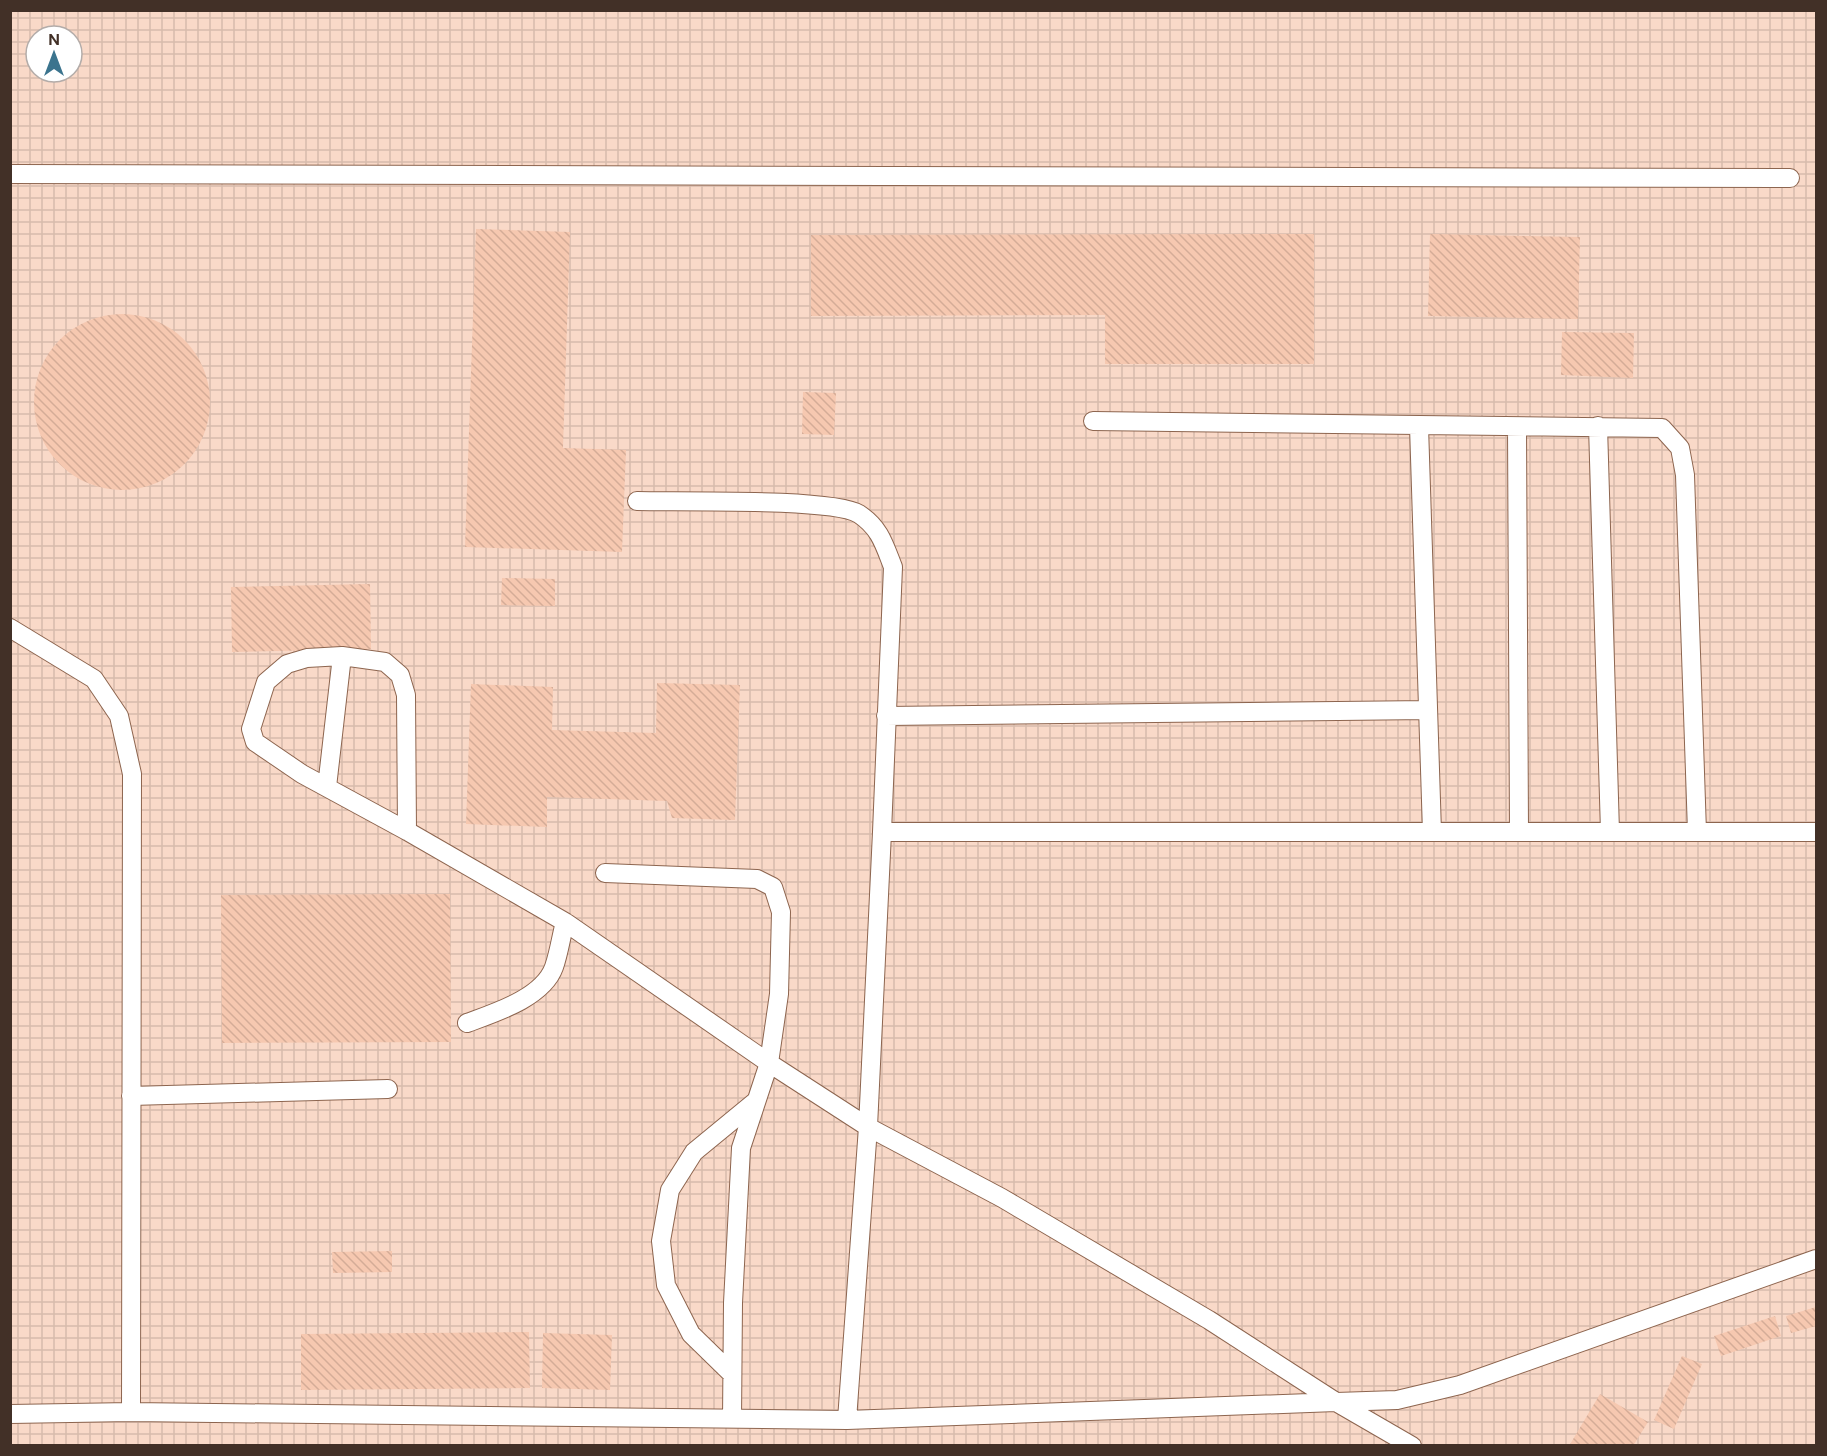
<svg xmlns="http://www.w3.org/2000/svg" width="1827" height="1456" font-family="'DM Sans',sans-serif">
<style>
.industrial{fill:url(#industrial-grid);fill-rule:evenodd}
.building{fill:url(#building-back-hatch)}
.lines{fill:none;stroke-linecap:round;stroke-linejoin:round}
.service-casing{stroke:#8d654f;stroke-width:20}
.service{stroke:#fff;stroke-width:18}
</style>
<defs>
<pattern id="industrial-grid" width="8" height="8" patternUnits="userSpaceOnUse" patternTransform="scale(1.5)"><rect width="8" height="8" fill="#f9d9c8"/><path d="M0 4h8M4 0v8" fill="none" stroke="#d7bbac"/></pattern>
<pattern id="building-back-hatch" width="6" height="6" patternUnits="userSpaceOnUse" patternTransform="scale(1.5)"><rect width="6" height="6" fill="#f6c8b0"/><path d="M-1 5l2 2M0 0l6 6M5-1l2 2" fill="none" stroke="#d4ac97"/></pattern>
</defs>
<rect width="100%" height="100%" fill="#f8e6dc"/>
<path class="industrial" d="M11,11h1805v1434h-1805zM36,36h36v36h-36z"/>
<path class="building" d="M476,229l94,3 -7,216 63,2 -4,102 -157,-5z
M1314,234v130h-209v-49l-294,1v-81z
M1430,234l150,3 -2,82 -150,-3z
M34 402a88 88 0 1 1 176 0a88 88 0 1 1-176 0Z
M1562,332l72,1 -1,45 -72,-3z
M803,392l33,1 -2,42 -32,-1z
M502,578l53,1v27l-54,-1z
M370,584l1,65 -139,3 -1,-65z
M657,683l83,2 -5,135 -63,-2 -5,-17 -120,-4v30l-81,-3 5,-140 82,3 -1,43 104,3z
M450,894l1,148 -229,1 -1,-148z
M392,1251v21l-59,1 -1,-21z
M1816,1307v19l-25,7 -5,-17z
M1775,1316l6,20 -60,20 -7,-20z
M529,1332l1,56 -229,2v-56z
M543,1333l69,2 -2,55 -68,-2z
M1682,1356l20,8 -28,65 -20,-9z
M1600,1394l48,28 -15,24h-64z"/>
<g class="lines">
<g class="service-casing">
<path id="service" d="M10,174l1780,4
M1093,421l569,7 18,20 5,27 12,357
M1419,426l13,406
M1598,426l12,406
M1517,427l2,405
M637,501c40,1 196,-3 222,13 21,14 25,30 34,53l-11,265
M10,628l84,51 25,37 13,58 -1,638
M886,716l542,-6
M327,787l15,-131
M407,831l-1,-136 -6,-20 -15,-13 -43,-6 -35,2 -20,6 -21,18 -15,47 4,13 47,32 105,57 158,91 204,141 99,64 134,71 207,122 127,82 61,-2 63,-15 356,-126
M605,873l152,6 16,8 8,25 -2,82 -10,69 -28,85 -8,155 -1,116
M467,1023c27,-10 76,-25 87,-56 5,-14 7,-30 11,-45
M131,1096l257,-7
M732,1374l-41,-40 -25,-49 -5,-44 9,-51 24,-38 62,-51
M10,1414l121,-2 716,8 489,-18 76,44
M847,1420l21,-293 14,-295h934"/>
</g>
<use href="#service" class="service"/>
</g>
<rect width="1827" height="1456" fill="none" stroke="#423027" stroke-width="24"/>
<g transform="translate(54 54)"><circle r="28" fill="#ffffff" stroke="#b3aca9" stroke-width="1.5"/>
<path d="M0-4.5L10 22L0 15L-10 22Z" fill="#3b748e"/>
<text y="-9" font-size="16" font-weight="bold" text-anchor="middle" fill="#423027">N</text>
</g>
</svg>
